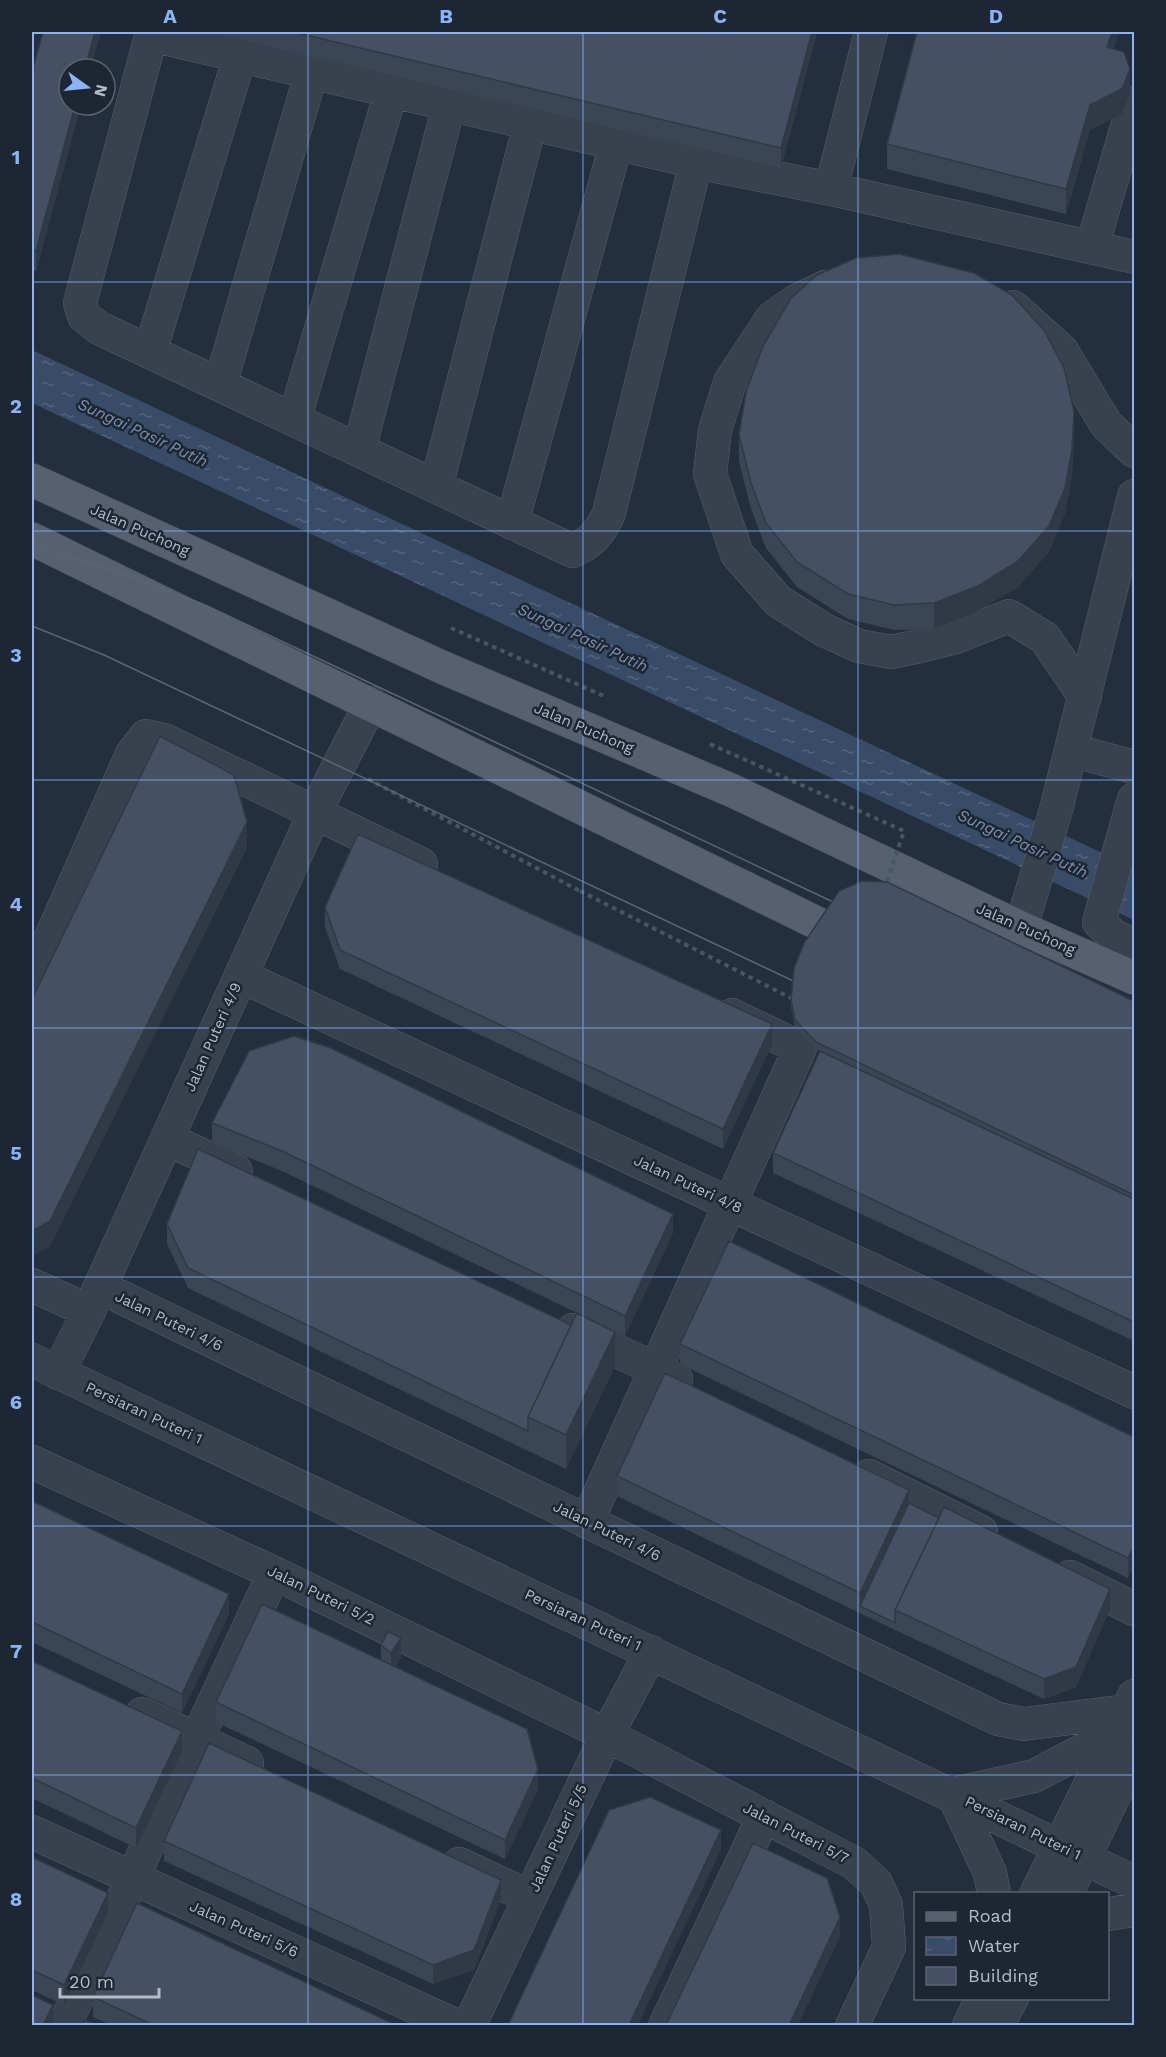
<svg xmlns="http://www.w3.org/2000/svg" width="1166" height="2057" font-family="'Work Sans',sans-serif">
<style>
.water{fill:url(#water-ripples)}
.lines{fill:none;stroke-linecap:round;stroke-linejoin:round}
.minor-casing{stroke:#565f6c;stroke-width:34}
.major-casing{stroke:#414a57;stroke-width:34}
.path{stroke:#44595c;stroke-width:4;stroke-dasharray:4.5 4.5;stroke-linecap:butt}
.minor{stroke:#38414e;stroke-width:33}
.major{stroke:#56606e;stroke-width:33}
.tram{stroke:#5a6575;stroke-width:1.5}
.path-bridge{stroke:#44595c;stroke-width:4;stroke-dasharray:4.5 4.5;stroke-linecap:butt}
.wall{fill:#3b4654}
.shaded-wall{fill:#303945}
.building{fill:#455162;stroke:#303945;stroke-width:1.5}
.grid{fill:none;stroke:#8ab4f8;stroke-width:1.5;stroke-opacity:0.55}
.labels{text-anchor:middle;stroke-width:5;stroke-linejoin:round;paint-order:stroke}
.street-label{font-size:15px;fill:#b4bcc9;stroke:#1d2633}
.water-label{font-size:16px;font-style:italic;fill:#7c92b1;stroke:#1d2633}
.neatline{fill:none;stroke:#8ab4f8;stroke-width:2}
.grid-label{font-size:20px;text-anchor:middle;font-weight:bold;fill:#8ab4f8}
</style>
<defs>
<pattern id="water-ripples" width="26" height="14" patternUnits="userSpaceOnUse" patternTransform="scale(1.5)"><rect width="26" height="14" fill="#394c67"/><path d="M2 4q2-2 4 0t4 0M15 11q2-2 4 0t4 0" fill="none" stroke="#53647b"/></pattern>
</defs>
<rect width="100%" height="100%" fill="#242f3e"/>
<path class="water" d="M32,350l1102,518v52l-1102,-517z"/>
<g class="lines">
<g class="minor-casing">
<path id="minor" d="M152,32l-72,271 4,13 15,12 474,223c19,-9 27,-18 36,-38l87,-351
M151,35l545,127 135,27 303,68
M831,189l40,-157
M1092,247l42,-144
M825,287l-29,14 -24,17 -42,64 -15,48 -5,44 27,80 41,47 46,29 35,16 32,6 29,-6 36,-9 53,-21 36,22 40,59
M1013,307l49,44 44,73 28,27
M150,352l90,-296
M220,385l91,-311
M294,420l97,-328
M359,450l90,-345
M436,487l94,-363
M512,523l104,-379
M1071,750l63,17
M1134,799l-35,123 15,14 20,10
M1021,928l36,-122 77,-310
M241,976l893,416
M32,980l100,-226 14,-18 18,4 257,124
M167,1139l69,32
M32,1285l57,26
M100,1287l898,432 26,5 102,-13
M573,1330l103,49
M32,1360l1102,522
M58,1373l31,-62 226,-499 56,-109
M32,1462l242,111 333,162 247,128 22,20 10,22 3,42 -37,79
M869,1476l112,56
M587,1522l213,-474 -68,-33
M1070,1577l64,32
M142,1714l105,49
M953,1794l81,-18 82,-43
M953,1794l37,79 4,21
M32,1832l425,194
M459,1864l71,33
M1036,1894l98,-198
M1066,1894l68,-139
M1108,1914l26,-4
M64,2026l210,-453
M469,2026l138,-291 44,-83
M665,2026l99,-210
M969,2026l13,-28
M997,2026l15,-28"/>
</g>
<g class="major-casing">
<path id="major" d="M32,480l412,188 289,123 288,137 113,50
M32,539l787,385"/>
</g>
<path class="path" d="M451,628l155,69
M368,779l212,112"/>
<use href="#minor" class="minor"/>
<use href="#major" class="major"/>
<path class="tram" d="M32,546l87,26 86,33 643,304
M32,626l72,29 702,332"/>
<path class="path-bridge" d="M710,744l194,87 -19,56
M580,891l215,109"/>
</g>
<path class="wall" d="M43,32h58l-11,37h-21v36h12l-45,166 -4,-1v-199z
M210,32h607l-36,136z
M1114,49l16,45 -8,20 -32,16 -24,84 -179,-45v-25z
M739,435l335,1 -2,40 -7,37 -16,39 -31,35 -40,24 -44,18 -40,1 -46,-11 -51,-32 -31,-39 -15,-39 -12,-48z
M325,907l447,137 -49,105 -383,-180 -15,-42z
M791,1000l343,1v340l-361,-168v-20l47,-102 -4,-2 -21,-22 -4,-20z
M212,1123l461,110 -48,103 -343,-165 -70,-28z
M167,1224l448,142 -49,103 -378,-181 -21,-44z
M680,1344l454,93 -6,141 -448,-214z
M617,1476l292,27 201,106 -34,78 -32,12 -149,-69 -278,-134z
M32,1501l197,113 -47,99 -150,-71z
M381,1645l20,13 -6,9 143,122 -33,70 -289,-137v-20l165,-42z
M32,1661l150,90 -46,97 -104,-50z
M164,1841l337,58 -27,71 -41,14 -269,-123z
M32,1857l76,56 -44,92 -32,-15z
M93,1997l303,28h-285l-18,-8z"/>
<path class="shaded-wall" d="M95,32h6l-11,37h-5z
M812,32h5l-36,136v-20z
M1112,32h7l-12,41v-26z
M1130,69v25l-8,20 -32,16 -24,84v-25l24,-84z
M75,105h6l-45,166v-20z
M1074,411l-2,65 -7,37 -16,39 -31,35 -40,24 -44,18v-26z
M247,822v26l-197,399 -18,9v-25z
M772,1024v20l-49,105v-20z
M673,1214v19l-48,103v-20z
M615,1332v34l-49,103v-34z
M909,1490v20l-49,96v-13z
M1134,1546v20l-6,12v-20z
M1110,1589v20l-34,78 -32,12v-20z
M229,1594v20l-47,99v-19z
M401,1638v20l-10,15v-20z
M182,1731v20l-46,97v-20z
M538,1769v20l-33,70v-19z
M721,1830v20l-83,175h-9z
M501,1880v19l-27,71 -41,14v-19z
M108,1893v20l-44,92v-20z
M840,1917v20l-42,88h-9z
M53,2005v20h-10z"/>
<path class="building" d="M43,32h52l-10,37h-16v36h6l-39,146 -4,-1v-179z
M293,32h519l-31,116z
M917,32h195l-5,15 17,5 6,17 -8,20 -32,16 -24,84 -179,-45z
M899,254l75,19 38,22 32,35 20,38 10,43 -2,39 -7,38 -16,38 -31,35 -40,25 -44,17 -40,2 -46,-11 -51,-32 -31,-39 -15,-40 -12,-48 7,-43 17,-46 28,-48 26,-23 39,-17z
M160,736l74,39 13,47 -197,399 -18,10v-232z
M358,834l414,190 -49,105 -383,-179 -15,-43z
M862,881l25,1 247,119v194l-318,-153 -21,-22 -4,-20 3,-32 10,-25 35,-52z
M294,1036l37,12 342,166 -48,102 -343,-165 -70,-28 37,-72z
M820,1051l314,148v123l-361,-169z
M198,1149l373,176 -43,92v14l-340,-163 -21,-44z
M729,1241l405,196v109l-6,12 -448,-214z
M577,1313l38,19 -49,103 -38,-18z
M665,1373l244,117 -49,103 -243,-117z
M32,1501l197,93 -47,100 -150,-72z
M909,1503l30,15 -44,92v13l-35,-17z
M944,1507l166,82 -34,78 -32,12 -149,-69z
M262,1604l265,125 11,40 -33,71 -289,-138z
M388,1631l13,7 -10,15 -10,-8z
M32,1661l150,70 -46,97 -104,-50z
M209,1743l292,137 -27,70 -41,15 -269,-124z
M650,1797l71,33 -92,195h-121l101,-215z
M753,1843l74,35 13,39 -51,108h-123z
M32,1857l76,36 -44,92 -32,-15z
M137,1903l259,122h-243l-60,-28z
M32,1995l21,10 -10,20h-11z
M85,2020l11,5h-14z"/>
<path class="grid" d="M308,32v1994M583,32v1994M858,32v1994M32,282h1102M32,531h1102M32,780h1102M32,1028h1102M32,1277h1102M32,1526h1102M32,1775h1102"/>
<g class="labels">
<g class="street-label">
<text transform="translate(140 530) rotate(24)" y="5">Jalan Puchong</text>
<text transform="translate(584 728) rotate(23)" y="5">Jalan Puchong</text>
<text transform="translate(1026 929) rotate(24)" y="5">Jalan Puchong</text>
<text transform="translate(213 1037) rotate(-66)" y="5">Jalan Puteri 4/9</text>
<text transform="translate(688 1184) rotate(25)" y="5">Jalan Puteri 4/8</text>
<text transform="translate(169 1321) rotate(26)" y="5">Jalan Puteri 4/6</text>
<text transform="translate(144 1413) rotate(25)" y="5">Persiaran Puteri 1</text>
<text transform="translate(607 1531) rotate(26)" y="5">Jalan Puteri 4/6</text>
<text transform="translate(321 1595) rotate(26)" y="5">Jalan Puteri 5/2</text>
<text transform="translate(583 1620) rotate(25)" y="5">Persiaran Puteri 1</text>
<text transform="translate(1023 1828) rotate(26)" y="5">Persiaran Puteri 1</text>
<text transform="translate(796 1833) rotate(27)" y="5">Jalan Puteri 5/7</text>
<text transform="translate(558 1838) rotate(-65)" y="5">Jalan Puteri 5/5</text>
<text transform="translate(244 1929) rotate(24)" y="5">Jalan Puteri 5/6</text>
</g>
<g class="water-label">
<text transform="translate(143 432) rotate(25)" y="6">Sungai Pasir Putih</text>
<text transform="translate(583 637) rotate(25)" y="6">Sungai Pasir Putih</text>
<text transform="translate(1023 843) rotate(25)" y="6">Sungai Pasir Putih</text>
</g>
</g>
<rect width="1166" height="2057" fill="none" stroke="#1d2633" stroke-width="66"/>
<rect x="914" y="1892" width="195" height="108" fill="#1d2633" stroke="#59626f" stroke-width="1.5"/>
<rect x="926" y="1912" width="30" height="9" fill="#56606e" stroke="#59626f" stroke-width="1.5"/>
<text x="968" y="1922" font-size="18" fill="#b4bcc9">Road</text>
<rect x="926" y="1937" width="30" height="18" fill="url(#water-ripples)" stroke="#59626f" stroke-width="1.5"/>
<text x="968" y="1952" font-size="18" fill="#b4bcc9">Water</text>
<rect x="926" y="1967" width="30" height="18" fill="#455162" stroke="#59626f" stroke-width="1.5"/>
<text x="968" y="1982" font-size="18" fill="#b4bcc9">Building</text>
<g transform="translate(87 87) rotate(105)"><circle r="28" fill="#1d2633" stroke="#59626f" stroke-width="1.5"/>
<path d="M0-4.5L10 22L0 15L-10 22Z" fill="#8ab4f8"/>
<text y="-9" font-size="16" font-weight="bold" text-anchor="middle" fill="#b4bcc9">N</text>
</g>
<path d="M60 1988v9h99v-9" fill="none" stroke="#b4bcc9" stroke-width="3"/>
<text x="69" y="1988" font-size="18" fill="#b4bcc9" stroke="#1d2633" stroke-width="4.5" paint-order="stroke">20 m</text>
<rect x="33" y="33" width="1100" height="1991" class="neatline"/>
<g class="grid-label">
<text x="170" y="23">A</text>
<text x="446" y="23">B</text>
<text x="720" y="23">C</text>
<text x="996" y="23">D</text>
<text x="16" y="164">1</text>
<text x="16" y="413">2</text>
<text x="16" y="662">3</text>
<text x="16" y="911">4</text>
<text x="16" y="1160">5</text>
<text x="16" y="1409">6</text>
<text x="16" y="1658">7</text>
<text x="16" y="1906">8</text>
</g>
</svg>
